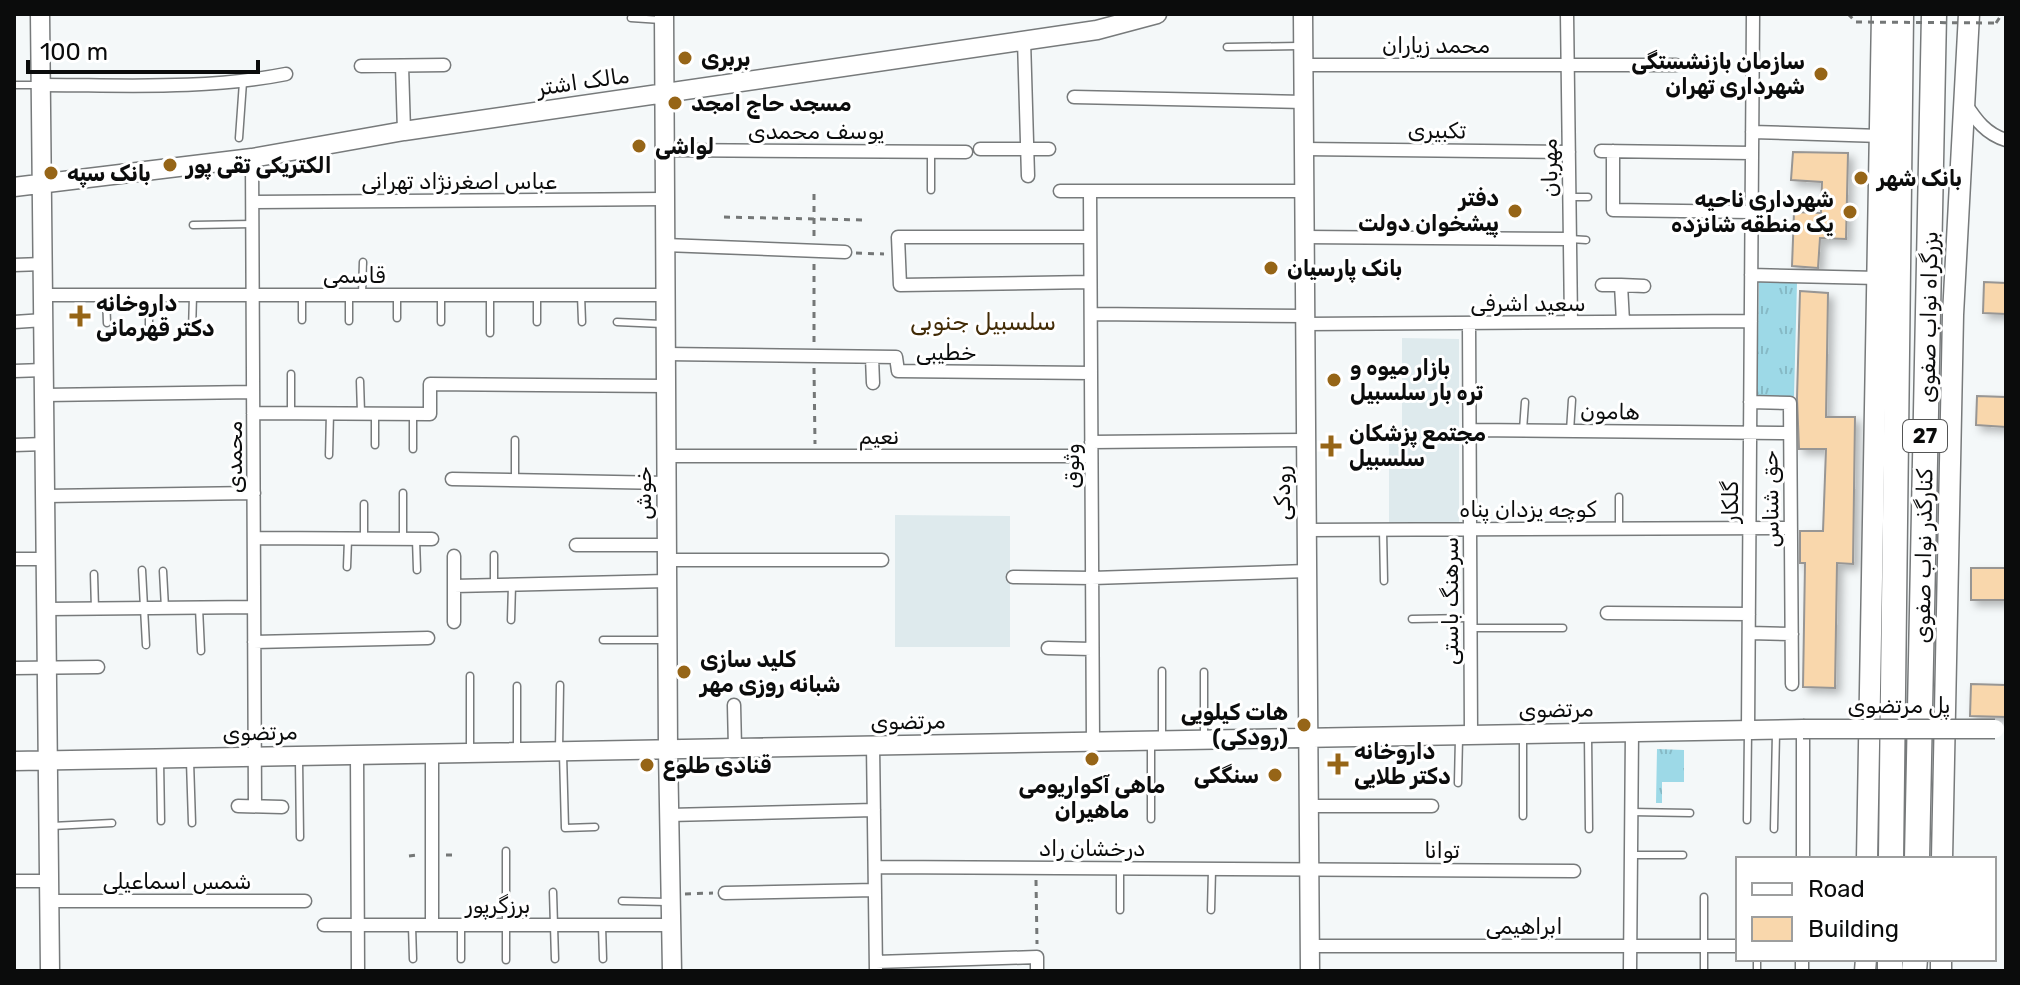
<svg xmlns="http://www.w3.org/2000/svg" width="2020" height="985" font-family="Rubik,Cairo,sans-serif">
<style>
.built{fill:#deeaed}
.park{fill:url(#park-tufts)}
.building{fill:#f9d7ac;stroke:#989694;stroke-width:2;filter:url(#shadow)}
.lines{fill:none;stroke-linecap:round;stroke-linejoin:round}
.lane-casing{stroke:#777a7b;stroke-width:9}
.street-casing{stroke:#777a7b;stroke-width:15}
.secondary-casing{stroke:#777a7b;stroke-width:21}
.primary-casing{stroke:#777a7b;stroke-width:23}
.highway-casing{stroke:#777a7b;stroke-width:27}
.path{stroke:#747777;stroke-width:3;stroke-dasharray:6 6;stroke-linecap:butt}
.lane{stroke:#fff;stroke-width:6}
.street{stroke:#fff;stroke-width:12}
.secondary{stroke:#fff;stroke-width:18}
.primary{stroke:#fff;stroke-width:20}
.highway{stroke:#fff;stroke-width:24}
.secondary-bridge-casing{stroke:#777a7b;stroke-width:21;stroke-linecap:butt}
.path-bridge{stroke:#747777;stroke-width:3;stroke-dasharray:6 6;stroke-linecap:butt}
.secondary-bridge{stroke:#fff;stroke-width:18}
.poi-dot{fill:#966517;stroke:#fff;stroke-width:3}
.labels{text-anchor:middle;stroke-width:6;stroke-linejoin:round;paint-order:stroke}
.shield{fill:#fff;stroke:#545555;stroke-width:2}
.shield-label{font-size:20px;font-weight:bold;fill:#0b0c0c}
.street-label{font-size:22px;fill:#0b0c0c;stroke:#fff}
.poi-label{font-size:22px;font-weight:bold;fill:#0b0c0c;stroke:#fff;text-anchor:start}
.neighbourhood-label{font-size:24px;fill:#422b06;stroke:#fff}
</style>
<defs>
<pattern id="park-tufts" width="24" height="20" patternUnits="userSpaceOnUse" patternTransform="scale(2)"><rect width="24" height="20" fill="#9dd9e7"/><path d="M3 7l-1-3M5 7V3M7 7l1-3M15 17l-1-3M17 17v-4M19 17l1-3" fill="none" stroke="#86b9c5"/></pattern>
<filter id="shadow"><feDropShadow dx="5" dy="5" stdDeviation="4" flood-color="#0004"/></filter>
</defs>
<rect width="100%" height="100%" fill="#f4f8f9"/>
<path class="built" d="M1402,338l57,1v183l-70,1v-95h18l-5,-1z
M895,515l115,1v131h-115z"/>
<path class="park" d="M1759,282l38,1 -3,113 -37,1z
M1657,749l27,1v32h-22v21h-6z"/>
<path class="building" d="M1793,152l55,1 -2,86 -26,-1 -2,30 -26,-2 2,-54 27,1 1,-31 -31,-2z
M1984,282l22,1v31l-23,-1z
M1800,291l28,2 -2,124h29l-2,147 -16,-1 -2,125 -32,-1 2,-124h-5v-32h23l3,-82h-27l-2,-51z
M1977,396l29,1v30l-30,-2z
M1971,568h35v32h-35z
M1971,684l35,1v32l-36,-1z"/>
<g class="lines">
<g class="lane-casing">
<path id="lane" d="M631,18l30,2
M1227,47l72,-1
M14,85h24
M239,138l4,-56
M931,190v-38
M1569,197h19
M193,225l60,-1
M1570,239l16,1
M362,294l1,-32
M106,295l1,28
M302,295v25
M490,295v38
M581,295l1,27
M397,318v-23
M349,321v-26
M441,322v-27
M537,322v-27
M617,322l45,2
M149,328v-33
M192,332l1,-37
M360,381l1,32
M291,413v-39
M1523,430l2,-28
M1570,431l2,-31
M515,440v40
M375,445v-32
M413,449v-36
M329,455l1,-42
M403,493v45
M1619,497v31
M364,504v35
M1383,530l1,51
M416,539l1,31
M494,555v30
M347,567l1,-28
M142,570l4,75
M163,571l2,37
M94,574l1,35
M199,608l2,43
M1412,619l57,-1
M511,620l1,-35
M1470,628h93
M603,640h61
M1162,671v69
M517,686v65
M1204,736v-64
M1588,736l1,93
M470,749v-73
M559,750l1,-65
M563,754l2,74 30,-1
M160,760l1,61
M299,760l1,77
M190,761l2,62
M1458,783l1,-45
M1631,812l59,1
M1523,816v-80
M1151,819v-75
M1747,820l1,-88
M52,826l60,-3
M1774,829l2,-96
M506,851v109
M1631,855h52
M1120,870v40
M553,892l2,67
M1704,897v74
M622,901l45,1
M1211,910l1,-40
M412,926l1,33
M461,926v33
M602,926l1,33
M1757,959v12"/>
</g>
<g class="street-casing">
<path id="street" d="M1567,14l4,308
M1024,40l4,136
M1303,65h373
M361,66l83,-1
M402,66l2,65
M41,85c82,0 164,5 245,-11
M1074,97l230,5
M1965,103c11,17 21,31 41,37
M1752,132l129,4
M980,149h69
M1304,149l265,3
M665,150l301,2
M1601,151l151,2
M1613,151v59l138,2
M252,158l3,648
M1060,191h244
M1090,191l3,550
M253,202l412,-3
M1090,237h-192l2,48 190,-3
M1304,237l266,2
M665,245l180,7
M14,265l29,-1
M1751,275l127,3
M1602,285h19
M43,295h623
M1091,314l214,2
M14,322l30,-2
M1623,322l-2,-37 23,1
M1469,323l2,411
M1305,324l446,-3
M666,354l230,3 2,14 193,2
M872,357l1,26
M14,371l30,-1
M44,395l209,-3
M1750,402l40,1 2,281
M253,413l177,1v-30l236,2
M1469,430l321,3
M1091,442l215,-2
M14,445l31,-1
M666,456h425
M452,479l215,4
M45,496l209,-3
M1306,530l485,-2
M254,538l178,1
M576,545h91
M454,556v66
M14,559h32
M667,560h215
M1013,577l79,1 215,-7
M454,586l213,-5
M47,609l207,-2
M1607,613l142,1
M1749,633l43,1
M254,642l174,-4
M1048,648l44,1
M14,668l84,-1
M734,705l1,43
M1748,729l5,-715
M873,745l3,226
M357,754l1,217
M238,806l44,1
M1308,806h124
M669,815l205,-5
M1803,859v-130
M875,867l699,4
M14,881h35
M725,893l150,-3
M49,901h256
M324,925h347
M432,925v-172
M1309,946h429
M876,962l161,-5v14
M1630,971l2,-240
M1802,971v-12"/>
</g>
<g class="secondary-casing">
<path id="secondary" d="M40,14l10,957
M664,14l4,735 4,222
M1303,14l7,957
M14,187l238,-29 152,-27 693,-101 60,-16
M14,761l1789,-32"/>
</g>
<g class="primary-casing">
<path id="primary" d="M1867,859l15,-845
M1942,859l11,-544 16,-301
M1865,971l1,-12
M1941,971v-12"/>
</g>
<g class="highway-casing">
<path id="highway" d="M1891,859l10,-845
M1917,859l17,-845
M1890,971v-12
M1914,971l1,-12"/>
</g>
<path class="path" d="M1848,14l8,8
M1996,23l6,-9
M724,217l143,3
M814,236v-48
M856,253l28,1
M814,264v80
M814,368l1,76
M446,855h12
M409,856l9,-1
M1036,880l1,64
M685,894l28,-1"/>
<use href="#lane" class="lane"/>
<use href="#street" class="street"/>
<use href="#secondary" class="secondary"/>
<use href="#primary" class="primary"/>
<use href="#highway" class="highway"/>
<g class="secondary-bridge-casing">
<path id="secondary-bridge" d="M1803,729h192"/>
</g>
<path class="path-bridge" d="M1856,22l140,1"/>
<use href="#secondary-bridge" class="secondary-bridge"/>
</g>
<g class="poi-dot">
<circle cx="685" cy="58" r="8"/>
<circle cx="1821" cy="74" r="8"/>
<circle cx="675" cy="103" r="8"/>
<circle cx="639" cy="146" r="8"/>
<circle cx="170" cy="165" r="8"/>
<circle cx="51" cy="173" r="8"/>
<circle cx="1861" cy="178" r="8"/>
<circle cx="1515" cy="211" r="8"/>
<circle cx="1850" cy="212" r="8"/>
<circle cx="1271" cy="268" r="8"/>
<path d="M76 304h8v8h8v8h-8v8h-8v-8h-8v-8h8z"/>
<circle cx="1334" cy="380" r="8"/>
<path d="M1327 434h8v8h8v8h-8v8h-8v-8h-8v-8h8z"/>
<circle cx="684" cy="672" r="8"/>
<circle cx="1304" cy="725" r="8"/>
<circle cx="1092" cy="759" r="8"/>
<path d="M1334 752h8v8h8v8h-8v8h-8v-8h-8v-8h8z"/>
<circle cx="647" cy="765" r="8"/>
<circle cx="1275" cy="775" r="8"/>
</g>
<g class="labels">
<rect class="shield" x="1903" y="420" width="44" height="32" rx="6"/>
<g class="shield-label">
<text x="1925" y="443">27</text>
</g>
<g class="street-label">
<text x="1436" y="53">محمد زیاران</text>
<text transform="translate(583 81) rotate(-8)" y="8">مالک اشتر</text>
<text transform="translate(1437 130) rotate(1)" y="8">تکبیری</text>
<text x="816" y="139">یوسف محمدی</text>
<text transform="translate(1549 168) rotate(-91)" y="8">مهربان</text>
<text x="459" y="189">عباس اصغرنژاد تهرانی</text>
<text x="354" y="283">قاسمی</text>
<text x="1528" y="311">سعید اشرفی</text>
<text transform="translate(1928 317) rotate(-89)" y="8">بزرگراه نواب صفوی</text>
<text x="946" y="360">خطیبی</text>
<text transform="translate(1610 411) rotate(1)" y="8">هامون</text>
<text x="879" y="444">نعیم</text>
<text transform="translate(234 457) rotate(-90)" y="8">محمدی</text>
<text transform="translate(1071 466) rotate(-90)" y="8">وثوق</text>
<text transform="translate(643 493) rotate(-90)" y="8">خوش</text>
<text transform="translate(1282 493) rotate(-90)" y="8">رودکی</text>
<text transform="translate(1770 499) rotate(-91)" y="8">حق شناس</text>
<text transform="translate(1730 502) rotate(-90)" y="8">گلکار</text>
<text x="1528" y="517">کوچه یزدان پناه</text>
<text transform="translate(1923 556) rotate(-89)" y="8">کنارگذر نواب صفوی</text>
<text transform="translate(1450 601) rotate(-90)" y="8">سرهنگ باستی</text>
<text x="1899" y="713">پل مرتضوی</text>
<text transform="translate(1556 709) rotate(-1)" y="8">مرتضوی</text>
<text transform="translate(908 721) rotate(-1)" y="8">مرتضوی</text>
<text transform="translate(260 732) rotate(-1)" y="8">مرتضوی</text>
<text x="1092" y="856">درخشان راد</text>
<text x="1442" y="858">توانا</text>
<text x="177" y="889">شمس اسماعیلی</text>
<text x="498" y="913">برزگرپور</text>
<text x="1524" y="934">ابراهیمی</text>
</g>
<g class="poi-label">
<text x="701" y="66">بربری</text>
<text x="1805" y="69" text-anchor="end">سازمان بازنشستگی<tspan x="1805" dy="25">شهرداری تهران</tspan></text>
<text x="691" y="111">مسجد حاج امجد</text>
<text x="655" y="154">لواشی</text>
<text x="186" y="173">الکتریکی تقی پور</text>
<text x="67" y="181">بانک سپه</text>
<text x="1877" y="186">بانک شهر</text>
<text x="1499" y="206" text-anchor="end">دفتر<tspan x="1499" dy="25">پیشخوان دولت</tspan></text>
<text x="1834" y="207" text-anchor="end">شهرداری ناحیه<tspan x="1834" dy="25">یک منطقه شانزده</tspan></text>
<text x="1287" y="276">بانک پارسیان</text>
<text x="96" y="311">داروخانه<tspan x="96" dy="25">دکتر قهرمانی</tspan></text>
<text x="1350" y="375">بازار میوه و<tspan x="1350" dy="25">تره بار سلسبیل</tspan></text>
<text x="1349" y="441">مجتمع پزشکان<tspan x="1349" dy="25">سلسبیل</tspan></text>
<text x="700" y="667">کلید سازی<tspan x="700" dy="25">شبانه روزی مهر</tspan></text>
<text x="1288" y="720" text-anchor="end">هات کیلویی<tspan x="1288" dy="25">(رودکی)</tspan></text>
<text x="1354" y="759">داروخانه<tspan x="1354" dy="25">دکتر طلایی</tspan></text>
<text x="663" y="773">قنادی طلوع</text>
<text x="1259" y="783" text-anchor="end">سنگکی</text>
<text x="1092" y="793" text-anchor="middle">ماهی آکواریومی<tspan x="1092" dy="25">ماهیران</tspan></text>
</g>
<g class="neighbourhood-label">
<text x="983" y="330">سلسبیل جنوبی</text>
</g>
</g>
<rect width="2020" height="985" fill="none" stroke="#0b0c0c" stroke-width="32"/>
<rect x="1736" y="857" width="260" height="104" fill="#ffffff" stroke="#9d9e9e" stroke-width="2"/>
<rect x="1752" y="883" width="40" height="12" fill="#ffffff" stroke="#9d9e9e" stroke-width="2"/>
<text x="1808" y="897" font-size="24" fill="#0b0c0c">Road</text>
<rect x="1752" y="917" width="40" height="24" fill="#f9d7ac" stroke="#9d9e9e" stroke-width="2"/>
<text x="1808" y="937" font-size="24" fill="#0b0c0c">Building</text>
<path d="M28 60v12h230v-12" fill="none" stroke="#0b0c0c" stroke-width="4"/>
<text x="40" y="60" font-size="24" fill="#0b0c0c" stroke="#ffffff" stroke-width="6" paint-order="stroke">100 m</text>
</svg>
